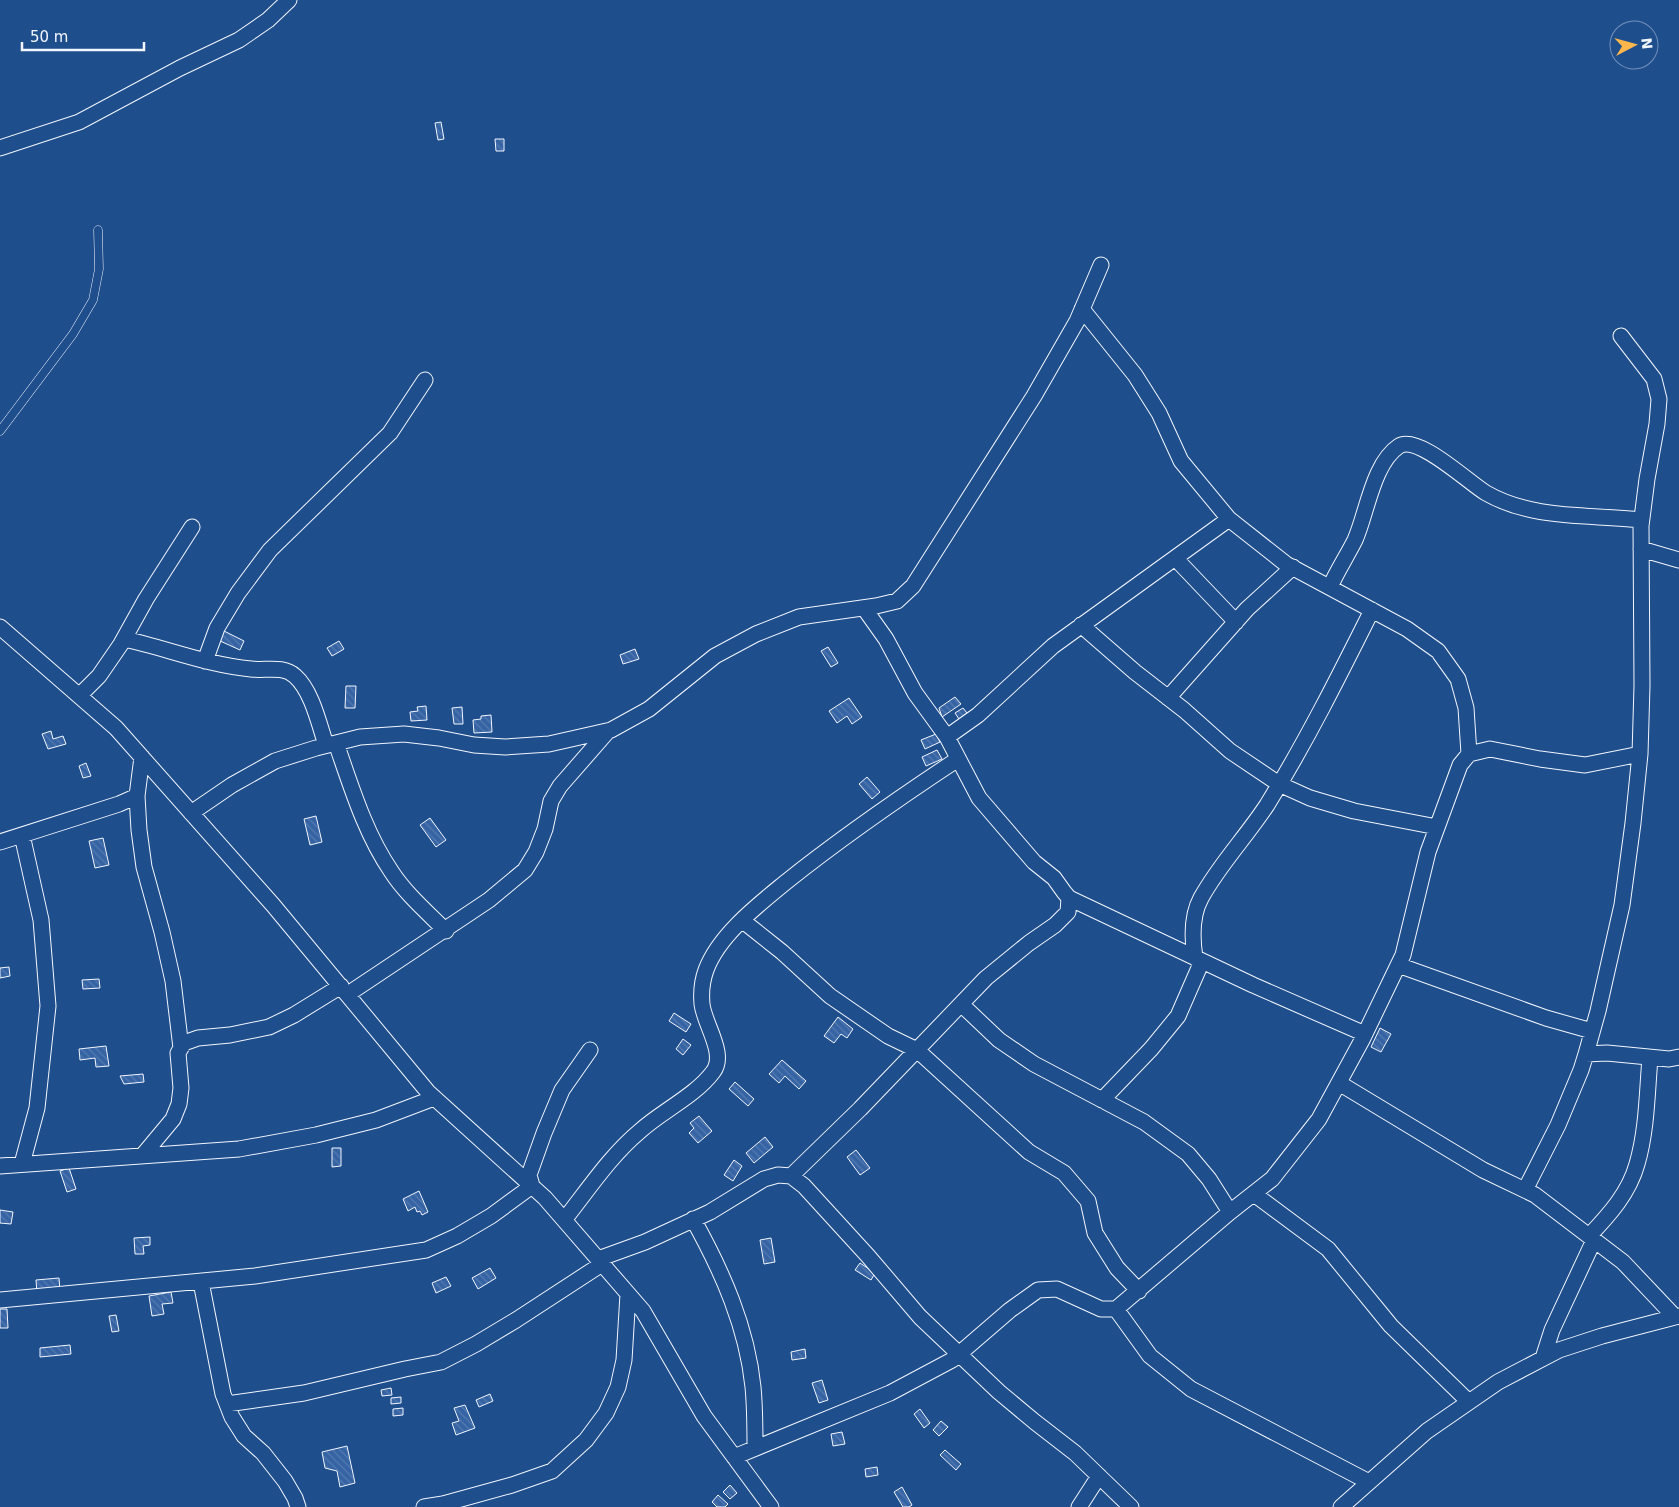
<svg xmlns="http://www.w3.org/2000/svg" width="1679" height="1507" font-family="'DejaVu Sans',sans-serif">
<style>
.building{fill:url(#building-back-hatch);stroke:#f2f6ff}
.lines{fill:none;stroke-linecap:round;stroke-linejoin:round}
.service-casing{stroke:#f2f6ff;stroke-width:9}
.minor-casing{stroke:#f2f6ff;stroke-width:17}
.service{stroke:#1f4e8c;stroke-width:8}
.minor{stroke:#1f4e8c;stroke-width:15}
</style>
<defs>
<pattern id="building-back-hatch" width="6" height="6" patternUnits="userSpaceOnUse" patternTransform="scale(1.25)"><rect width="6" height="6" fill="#3563a3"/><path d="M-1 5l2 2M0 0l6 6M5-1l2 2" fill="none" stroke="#537ab1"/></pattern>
</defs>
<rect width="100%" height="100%" fill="#1f4e8c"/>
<path class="building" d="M441,122l3,17 -6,1 -3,-17z
M495,139h9v12h-8z
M222,630l22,11 -4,9 -22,-10z
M339,641l5,8 -12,7 -5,-8z
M828,647l10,16 -7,4 -10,-16z
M635,649l4,10 -16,5 -3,-9z
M346,686h10l-1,22h-10z
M955,697l6,7 -19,13 -3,-9z
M849,698l13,19 -10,7 -5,-8 -10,7 -8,-12z
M426,706l1,14 -16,1 -1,-9 8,-1 -1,-4z
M462,707l1,17h-9l-2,-16z
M963,708l4,5 -8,6 -4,-6z
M491,715l1,17 -18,1 -1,-13 8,-1v-3z
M51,731l2,8 10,-3 3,8 -18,5 -6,-15z
M936,734l4,8 -15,7 -4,-9z
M937,750l5,9 -16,7 -4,-9z
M86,763l5,13 -8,2 -4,-12z
M867,777l13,15 -8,7 -13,-15z
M316,816l6,26 -12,3 -6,-26z
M430,818l16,22 -10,7 -16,-22z
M103,838l6,27 -14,3 -6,-27z
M9,967l1,9 -10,2v-10z
M99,979l1,9 -17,1 -1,-9z
M674,1013l17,11 -5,8 -17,-11z
M838,1017l15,12 -6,9 -6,-4 -7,9 -10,-7z
M1380,1028l11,6 -10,18 -10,-5z
M683,1039l8,6 -8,10 -7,-6z
M106,1046l3,20 -13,1 -1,-9 -15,2 -1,-11z
M782,1060l24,21 -7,8 -14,-13 -6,7 -10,-9z
M143,1074l1,8 -20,2 -4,-8z
M735,1082l19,17 -6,7 -19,-17z
M699,1116l13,15 -14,12 -9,-10 5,-5 -4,-5z
M765,1137l8,10 -19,16 -8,-10z
M332,1148h9v18l-9,1z
M856,1150l14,18 -10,7 -13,-18z
M734,1160l8,6 -9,15 -9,-6z
M69,1168l7,21 -9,3 -7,-21z
M419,1191l9,21 -6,3 -2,-4 -3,1 -2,-5 -7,4 -5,-12z
M0,1210l13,2 -2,12 -11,-1z
M150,1237v8l-7,1 1,8h-9l-1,-16z
M771,1238l4,24 -11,2 -4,-24z
M860,1263l15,10 -4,7 -16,-10z
M490,1268l6,10 -18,11 -6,-11z
M446,1277l5,9 -15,7 -4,-10z
M59,1278l1,13 -23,2 -1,-13z
M171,1292l2,11 -11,1 2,10 -12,2 -3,-20z
M0,1309h7l1,19h-8z
M116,1315l3,16 -7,1 -3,-16z
M70,1345l1,9 -31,3v-9z
M805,1349l1,9 -14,2 -1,-8z
M822,1380l6,20 -9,3 -7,-20z
M391,1388l1,7 -10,1 -1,-6z
M490,1394l3,7 -14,6 -3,-7z
M401,1397v6l-10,1v-6z
M465,1405l10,23 -19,7 -4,-12 7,-2 -5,-13z
M403,1408v7l-10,1v-7z
M920,1409l10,14 -6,5 -10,-14z
M941,1421l7,6 -9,9 -6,-6z
M842,1432l3,12 -12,2 -2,-12z
M347,1446l8,37 -15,4 -3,-16 -12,-3 -3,-16z
M945,1450l16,14 -5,6 -16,-15z
M877,1467l1,8 -12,2 -1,-8z
M730,1485l7,8 -7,6 -7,-7z
M902,1487l10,18 -3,2h-6l-9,-15z
M718,1495l10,9 -3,3h-8l-5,-5z"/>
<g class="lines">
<g class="service-casing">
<path id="service" d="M0,431l73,-97 20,-34 6,-31 -1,-39"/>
</g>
<g class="minor-casing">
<path id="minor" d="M0,148l79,-26 101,-54 59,-28 29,-20 21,-20
M1082,309l53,66 24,38 22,48 48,58 57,45 121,65 31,22 20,28 8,29 3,46
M1641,549l38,11
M1176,559l60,63
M1330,587c7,-16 17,-31 25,-47 12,-27 18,-77 44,-94 19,-12 70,37 87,47 47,27 103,21 155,27
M1081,625l54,47 49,38 46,41 49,33 31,14 44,13 83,16
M0,627l116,101 157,177 155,187 117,106 98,113 61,105 67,91
M124,639c42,9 83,26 127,30 14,2 32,-4 44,7 17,15 24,48 31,69
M205,661l12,-33 21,-35 32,-43 120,-117 35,-53
M79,696l20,-20 22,-32 25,-45 46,-72
M1168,698l79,-89 46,-42
M947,737l31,-22 75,-69 176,-127
M336,743c15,43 29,90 55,128 14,22 36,41 55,60
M142,757l-5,39 2,34 5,37 18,65 11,49 8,67
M191,813l41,-28 43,-24 41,-13 44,-11 44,-3 35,4 35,7 31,2 44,-3 62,-14 38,-21 66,-53 41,-22 43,-17 77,-11 21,-5 16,-15 121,-190 43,-75 24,-56
M0,842l119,-38 18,-8
M1069,898l184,87 112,49
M743,921l39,31 48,44 58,40 29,14 112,102 35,21 24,28 7,32 22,35 22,23
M1195,958c-3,-20 -4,-42 6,-60 18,-33 45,-61 66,-93 39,-63 72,-129 105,-195
M1398,965l148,53 46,13
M348,994l141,-94 36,-30 11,-18 9,-23 6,-28 9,-15 48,-55
M961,1004l38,36 35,24 110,58 44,32 21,25 21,33
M1586,1054l21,-1 62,6 10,-2
M1339,1083l144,87 52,25 88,67 52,55
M1102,1100l49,-51 27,-33 24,-55
M143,1155l30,-36 6,-15 2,-16 -3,-35 6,-10 14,-5 32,-3 39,-8 25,-12 47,-29
M22,1164l15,-56 11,-102 -7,-86 -19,-85
M0,1166l239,-17 77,-14 60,-15 58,-22
M791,1176l69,-67 126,-131 43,-35 26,-18 13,-13 1,-14 -5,-6 -10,-14 -20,-16 -55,-64 -32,-61 -32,-44 -29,-54 -22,-31
M1525,1190l33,-65 23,-55 5,-16 12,-43 24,-106 11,-82 7,-69 2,-68 -1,-160 6,-47 10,-55 2,-25 -5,-20 -33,-43
M1254,1194l74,55 63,77 78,76
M693,1219c29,52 54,108 60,168 2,21 2,41 2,61
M564,1220c24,-30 46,-64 76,-89 22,-20 55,-35 73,-59 14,-18 -9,-48 -11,-68 -1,-11 0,-23 4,-34 13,-35 52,-65 80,-88 55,-44 113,-84 172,-123
M1589,1236c20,-21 40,-43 48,-72 10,-34 10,-72 13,-106
M598,1259l47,-17 65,-30 54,-33 14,-4 13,1 13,10 64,70 52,61 79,75 36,30 40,31 56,54
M201,1282l22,112 9,23 12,19 19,17 22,28 10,17 3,9
M0,1300l255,-24 171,-26 31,-14 34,-20 41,-30 -3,-11 15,-42 18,-43 28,-40
M1116,1309l34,47 41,33 178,93
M1543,1358l9,-28 42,-90
M227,1404l77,-11 101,-24 36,-7 35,-18 40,-24 86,-56
M734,1457l156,-64 62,-33 58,-50 28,-20 19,-1 44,20h15l114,-97 42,-33 47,-60 43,-79 41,-85 25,-103 32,-87 9,-11 21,-5 50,10 45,6 55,-11
M424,1507l19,-3 69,-19 40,-14 34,-31 20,-27 12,-26 6,-27 4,-66
M1079,1507l20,-31
M1341,1507l86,-76 71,-49 61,-32 43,-14 77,-20"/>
</g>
<use href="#service" class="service"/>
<use href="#minor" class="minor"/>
</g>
<g transform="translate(1634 45) rotate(84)"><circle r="24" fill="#1f4e8c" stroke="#7391ba"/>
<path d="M0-4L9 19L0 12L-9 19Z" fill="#ffb74d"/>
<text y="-8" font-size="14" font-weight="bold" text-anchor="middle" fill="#f2f6ff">N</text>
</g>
<path d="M22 42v8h122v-8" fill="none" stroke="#f2f6ff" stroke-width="2.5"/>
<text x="30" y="42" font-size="15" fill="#f2f6ff" stroke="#1f4e8c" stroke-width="4" paint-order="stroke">50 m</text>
</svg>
